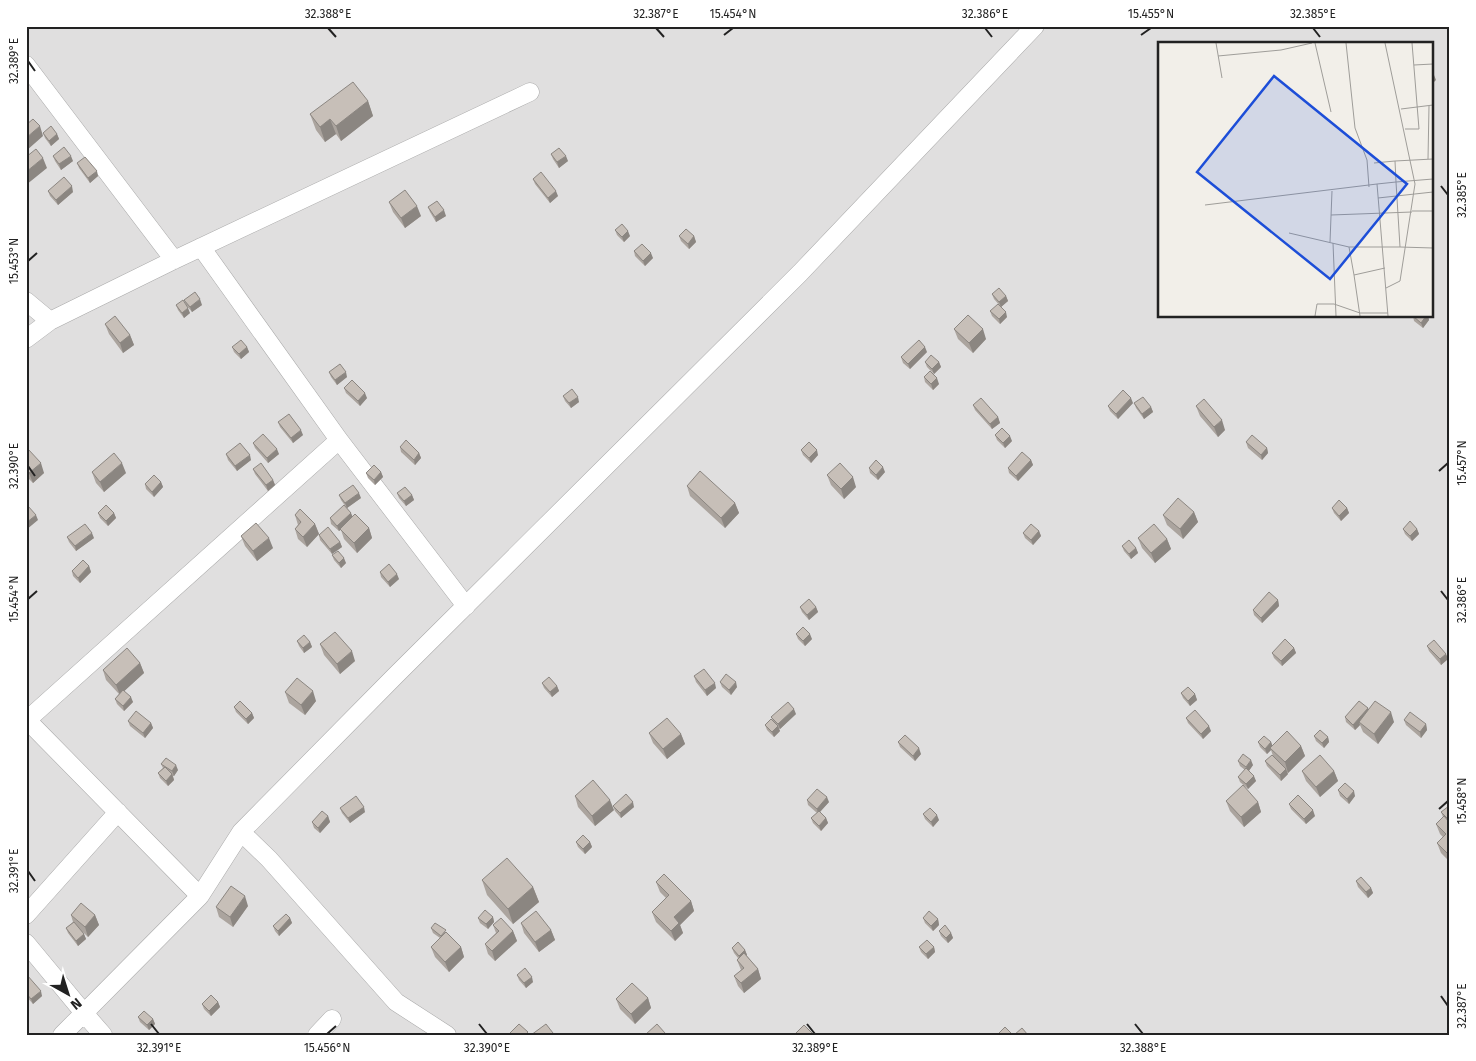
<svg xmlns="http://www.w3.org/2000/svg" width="1476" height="1061" font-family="'Fira Sans',sans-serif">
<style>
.residential{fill:#e0dfdf;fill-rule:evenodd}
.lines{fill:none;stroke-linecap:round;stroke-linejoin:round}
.street-casing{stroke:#a9a9a9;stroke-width:19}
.street{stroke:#fff;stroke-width:18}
.wall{fill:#aba49e}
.shaded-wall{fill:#8b8681}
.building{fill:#c7bfb8;stroke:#8b8681}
.ticks{fill:none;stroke:#222;stroke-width:2}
.inset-road{fill:none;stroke:#9f9d99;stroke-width:1}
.view{fill:#1d4ed8;fill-opacity:0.15;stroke:#1d4ed8;stroke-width:2.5}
.inset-edge{fill:none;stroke:#222;stroke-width:2.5}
.neatline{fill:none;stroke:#222;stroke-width:2}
.ticks-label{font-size:12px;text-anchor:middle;fill:#222}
</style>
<rect width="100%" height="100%" fill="#f2efe9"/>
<path class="residential" d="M26,26h1424v1009h-1424zM1160,44h272v272h-272z"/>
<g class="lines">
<g class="street-casing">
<path id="street" d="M26,65l148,195
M201,247l138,193 127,166
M26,301l24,20
M26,339l24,-18 124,-61 356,-168
M26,719l174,177 -116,117 19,22
M26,721l313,-281
M241,832l28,27 127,143 51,33
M200,896l41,-64 153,-155 406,-404 235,-247
M26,915l92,-103
M26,943l58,70 -22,22
M317,1035l15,-16"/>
</g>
<use href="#street" class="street"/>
</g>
<path class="wall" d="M368,101l5,15 -32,25 -5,-7 -11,8 -9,-12 -6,-16z
M43,133l14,1 2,5 -8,7 -6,-8z
M551,154l17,7 -9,7 -6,-9z
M53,156l20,5 -12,9 -6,-9z
M77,163l21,13 -8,7 -11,-15z
M533,179l25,17 -8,7 -15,-19z
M48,191l25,1 -15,13 -8,-9z
M389,202l32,14 -16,12 -12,-16z
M428,207l18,9 -10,6 -6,-10z
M615,230l15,6 -6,6 -7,-7z
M679,236h15l2,6 -7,7 -8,-8z
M634,251l19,7 -8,8 -10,-10z
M992,294l14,2 2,5 -7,6 -7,-8z
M184,300l18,5 -10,7 -6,-7z
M176,305l14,8 -6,5 -6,-8z
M990,311l17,6 -7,7 -8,-8z
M1413,316h15l1,4 -6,8 -9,-7z
M105,324l25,11 4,10 -11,8 -14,-19z
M954,329l32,10 -13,14 -15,-14z
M232,347h15l2,5 -8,7 -7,-7z
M927,352l-17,17 -7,-6 -2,-6z
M925,362h14l2,5 -7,7 -7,-7z
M329,372l18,5 -10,8 -6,-8z
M924,377l15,7 -6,6 -8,-8z
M344,388l23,10 -7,8 -14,-13z
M563,396l16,6 -8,6 -6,-7z
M1133,403l-15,16 -8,-8 -2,-5z
M1134,403l17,4 2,5 -9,7 -8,-11z
M973,405l25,12 2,6 -8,6 -17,-19z
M1196,406l29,24 -7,7 -18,-21z
M278,422l25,13 -10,8 -13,-16z
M995,435l17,6 -7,7 -8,-8z
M1246,442l21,6 1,5 -6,7 -14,-12z
M253,443l26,11 -11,9 -13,-15z
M400,447l19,6 2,5 -6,7 -14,-13z
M801,450l17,5 -7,8 -8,-8z
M26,451l18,22 -11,10 -7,-7z
M226,454l25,6 -14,11 -9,-11z
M1031,460l2,5 -15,16 -9,-8 -1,-5z
M869,468l16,4 -7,8 -8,-7z
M253,469l20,11 2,5 -7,6 -13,-17z
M92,472l34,1 -22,19 -8,-9z
M381,472l2,5 -8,8 -7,-7 -2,-5z
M827,475l29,12 -12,12 -13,-14z
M161,482l2,5 -9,10 -8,-8 -1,-5z
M687,486l48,17 4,10 -14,15 -35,-32z
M397,493l15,2 2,5 -8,6 -7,-8z
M339,495l22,3 -14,10 6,9 16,11 3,10 -15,15 -13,-14 -3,-9 -2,1 -8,-7 -1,-6 16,-11 -5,-7z
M1332,508h15l2,5 -8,8 -7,-8z
M1194,512l4,10 -15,17 -16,-14 -4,-10z
M98,513h16l2,5 -8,8 -8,-8z
M295,515l20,9 4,10 -12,13 -9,-8 -3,-10 3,-4z
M1403,529h14l2,5 -7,7 -7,-7z
M1039,531l2,5 -8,9 -8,-7 -2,-5z
M319,535l21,7 2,5 -10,7 -12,-14z
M241,536l32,12 -16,13 -12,-15z
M67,537l27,1 -18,13 -7,-9z
M1138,538l29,1 4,10 -16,14 -13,-15z
M1122,546l14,2 2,5 -7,6 -7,-8z
M332,555l14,8 -5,5 -7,-8z
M89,566l2,6 -11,11 -7,-7 -1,-5z
M380,572l19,7 -9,8 -9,-10z
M1278,600l1,6 -17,17 -8,-8 -1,-5z
M800,607h16l2,5 -9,8 -7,-8z
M796,634l16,5 -7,7 -7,-7z
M297,641l13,1 2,5 -8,6 -5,-7z
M320,644l35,17 -15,13 -16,-19z
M1427,646l19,8 2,5 -7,6 -12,-14z
M1294,648l2,5 -14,13 -8,-8 -2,-5z
M140,663l4,10 -20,18 9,11 -9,9 -7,-7 -2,-5 4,-5 -13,-14 -3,-10z
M694,676l22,12 -9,8 -11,-14z
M720,682l17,5 -6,8 -9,-8z
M542,683l15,3 2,5 -7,6 -8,-9z
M285,692l31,9 -11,14 -16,-12z
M1181,693l14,1 2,6 -7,6 -7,-8z
M234,707l18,6 2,5 -6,6 -12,-12z
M1368,710l26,12 -16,22 -15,-12 -3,-7 -5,5 -9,-8 -1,-5z
M796,714l-16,15 -2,-1 2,3 -6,6 -7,-7 -2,-5 8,-4 -2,-4z
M1186,718l25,13 -8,8 -15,-16z
M1404,720l22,4 1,6 -6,8 -15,-13z
M128,721l23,2 2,5 -8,10 -15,-12z
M649,733l32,1 4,10 -18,15 -14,-16z
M1314,736l14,1 1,5 -5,6 -8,-7z
M898,742l23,12 -6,7 -15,-14z
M1258,742h13l1,3 29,1 4,10 -17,17 -2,-2 2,3 -7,7 -14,-15 -2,-5 8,-5 -2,-6 -4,4 -7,-7z
M1238,761l15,4 -4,6 7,10 -8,8 -8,-7 -2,-5 7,-7 -5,-4z
M161,764l17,6 -4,6h-1l1,4 -6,6 -8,-8 -2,-5 5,-5z
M1302,771h32l4,10 -18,16 -14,-16z
M1338,790l17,6 -6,8 -9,-8z
M575,796l39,14 -19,16 -17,-19z
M807,800l22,2 -9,10 6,6 2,5 -7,8 -8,-8 -2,-5 6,-5 -9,-8z
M1226,801l32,1 3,10 -17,15 -14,-16z
M1289,804l26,12 -9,8 -15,-15z
M613,806l21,1 -13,11 -6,-7z
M1450,807v55l-9,-9 -4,-10 6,-6 -3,-3 -4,-10 7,-7 -2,-5z
M340,808l25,4 -15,11 -8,-10z
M923,814l16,6 -6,7 -8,-8z
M328,816l2,6 -10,11 -6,-5 -2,-6z
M576,842h14l2,5 -7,7 -7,-7z
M482,880l51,7 6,15 -26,22 -26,-29z
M1356,881l15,7 2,5 -5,5 -10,-11z
M656,882l35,19 3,10 -14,14 3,8 -8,8 -19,-19 -4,-10 14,-14 -6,-6z
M248,906l-15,21 -14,-10 -3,-10z
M71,915h24l4,10 -11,12 -5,-5 3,7 -8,7 -10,-13 -2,-5 7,-6z
M493,917l1,5 -6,7 -8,-6 -2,-5z
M290,918l2,5 -13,13 -4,-5 -2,-5z
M923,918l15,1 1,6 -6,6 -8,-8z
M521,923l30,7 4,10 -16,12 -15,-19z
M493,925l20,6 4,10 -22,20 -7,-7 -3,-10 11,-11z
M431,928l15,4 15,15 3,10 -15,15 -14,-15 -4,-10 9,-9 -7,-5z
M939,931l12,2 2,5 -5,5 -7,-7z
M919,947h15l1,5 -7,7 -7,-7z
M732,948l13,2 2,5v1l11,13 3,10 -17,14 -6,-7 -4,-10 7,-6 -4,-10 1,-2 -4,-5z
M26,975l16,21 -9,8 -7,-8z
M517,975l16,7 -7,6 -7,-8z
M648,998l3,10 -16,16 -15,-15 -4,-10z
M218,1002l2,5 -9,9 -7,-7 -2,-5z
M138,1017l15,2 2,5 -6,6 -9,-8z"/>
<path class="shaded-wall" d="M1434,75l2,5 -4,4v-7z
M368,101l5,15 -32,25 -5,-15z
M330,119l6,15 -11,8 -5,-15z
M40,126l3,10 -17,15v-13z
M57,134l2,5 -8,7 -2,-5z
M71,156l2,5 -12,9 -2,-6z
M566,156l2,5 -9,7 -2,-6z
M43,158l4,10 -21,17v-13z
M97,171l1,5 -8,7 -2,-5z
M72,186l1,6 -15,13 -2,-5z
M556,191l2,5 -8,7 -2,-5z
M417,206l4,10 -16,12 -4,-10z
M444,210l2,6 -10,6 -1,-5z
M628,231l2,5 -6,6 -2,-5z
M694,236l2,6 -7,7 -1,-5z
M651,253l2,5 -8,8 -2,-5z
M1006,296l2,5 -7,6 -2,-5z
M200,299l2,6 -10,7 -2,-5z
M188,308l2,5 -6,5 -2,-5z
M1006,312l1,5 -7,7 -1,-5z
M1426,316h2l1,4 -6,8 -2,-5z
M983,329l3,10 -13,14 -4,-10z
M130,335l4,10 -11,8 -3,-10z
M247,347l2,5 -8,7 -2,-5z
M925,347l2,5 -17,17 -2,-5z
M939,362l2,5 -7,7 -2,-5z
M346,372l1,5 -10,8 -2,-5z
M937,378l2,6 -6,6 -2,-6z
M365,393l2,5 -7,8 -2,-5z
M578,397l1,5 -8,6 -2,-5z
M1131,398l2,5 -15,16 -2,-5z
M1151,407l2,5 -9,7 -2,-5z
M998,417l2,6 -8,6 -2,-5z
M1222,420l3,10 -7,7 -4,-10z
M301,430l2,5 -10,8 -2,-5z
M1010,436l2,5 -7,7 -2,-5z
M1267,448l1,5 -6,7 -1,-5z
M277,449l2,5 -11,9 -1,-5z
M817,450l1,5 -7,8 -2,-5z
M419,453l2,5 -6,7 -1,-5z
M250,455l1,5 -14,11 -2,-5z
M1031,460l2,5 -15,16 -2,-5z
M41,463l3,10 -11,10 -4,-10z
M122,463l4,10 -22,19 -4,-10z
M883,467l2,5 -7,8 -2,-5z
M381,472l2,5 -8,8 -1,-5z
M853,477l3,10 -12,12 -3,-10z
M273,480l2,5 -7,6 -2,-6z
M161,482l2,5 -9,10 -2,-5z
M359,493l2,5 -14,10 -2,-5z
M412,495l2,5 -8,6 -2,-5z
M735,503l4,10 -14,15 -4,-10z
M1347,508l2,5 -8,8 -2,-5z
M1194,512l4,10 -15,17 -3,-10z
M114,513l2,5 -8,8 -2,-5z
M351,513l2,5 -14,13 -2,-5z
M36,515l2,5 -12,10v-7z
M315,524l4,10 -12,13 -4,-10z
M369,528l3,10 -15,15 -3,-10z
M1417,529l2,5 -7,7 -2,-5z
M1039,531l2,5 -8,9 -2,-5z
M92,533l2,5 -18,13 -1,-5z
M269,538l4,10 -16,13 -4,-10z
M1167,539l4,10 -16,14 -4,-10z
M340,542l2,5 -10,7 -2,-5z
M1136,548l2,5 -7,6 -2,-5z
M344,558l2,5 -5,5 -2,-5z
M89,566l2,6 -11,11 -2,-5z
M397,574l2,5 -9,8 -2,-5z
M1278,600l1,6 -17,17 -1,-5z
M816,607l2,5 -9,8 -2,-5z
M810,634l2,5 -7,7 -2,-5z
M310,642l2,5 -8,6 -1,-5z
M1294,648l2,5 -14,13 -1,-5z
M352,651l3,10 -15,13 -3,-10z
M1446,654l2,5 -7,6 -1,-6z
M140,663l4,10 -24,22 -4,-10z
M736,682l1,5 -6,8 -2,-5z
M715,683l1,5 -9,8 -2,-6z
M557,686l2,5 -7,6 -2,-5z
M313,691l3,10 -11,14 -4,-10z
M1195,694l2,6 -7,6 -2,-5z
M131,697l2,5 -9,9 -1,-5z
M1368,708l2,5 -11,9 1,3 -5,5 -2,-5z
M794,709l2,5 -16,15 -2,-5z
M1391,712l3,10 -16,22 -4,-10z
M252,713l2,5 -6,6 -2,-5z
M151,723l2,5 -8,10 -2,-5z
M1426,724l1,6 -6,8 -1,-6z
M778,726l2,5 -6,6 -2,-5z
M1209,726l2,5 -8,8 -2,-5z
M681,734l4,10 -18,15 -4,-10z
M1328,737l1,5 -5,6 -2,-5z
M1271,742l2,5 -3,1 1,2 -4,4 -2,-5z
M1301,746l4,10 -17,17 -3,-11z
M919,748l2,6 -6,7 -2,-5z
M1251,760l2,5 -5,7 -2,-5z
M176,765l2,5 -4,6 -2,-5z
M1286,769l2,5 -7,7 -1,-6z
M1334,771l4,10 -18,16 -4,-10z
M172,774l2,6 -6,6 -2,-5z
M1254,776l2,5 -8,8 -2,-5z
M1354,791l1,5 -6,8 -2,-5z
M827,797l2,5 -11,12 -1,-5z
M610,800l4,10 -19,16 -3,-10z
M633,802l1,5 -13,11 -1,-5z
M1258,802l3,10 -17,15 -3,-10z
M364,807l1,5 -15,11 -2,-5z
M1313,810l2,6 -9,8 -2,-5z
M937,815l2,5 -6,7 -2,-5z
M328,816l2,6 -10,11 -2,-5z
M826,818l2,5 -7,8 -2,-5z
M590,842l2,5 -7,7 -2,-5z
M533,887l6,15 -26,22 -5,-15z
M1371,888l2,5 -5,5 -2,-6z
M245,896l3,10 -15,21 -3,-10z
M691,901l3,10 -14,14 3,8 -8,8 -4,-10 3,-14z
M95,915l4,10 -11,12 -3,-10z
M493,917l1,5 -6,7 -2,-5z
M290,918l2,5 -13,13 -1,-5z
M938,919l1,6 -6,6 -2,-5z
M551,930l4,10 -16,12 -4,-10z
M513,931l4,10 -22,20 -3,-10z
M951,933l2,5 -5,5 -2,-5z
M84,934l2,5 -8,7 -2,-5z
M461,947l3,10 -15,15 -4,-10z
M934,947l1,5 -7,7 -2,-5z
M745,950l2,5 -7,6 -1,-5z
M758,969l3,10 -17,14 -3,-10z
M532,977l1,5 -7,6 -2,-5z
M41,991l1,5 -9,8 -2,-5z
M648,998l3,10 -16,16 -4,-10z
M218,1002l2,5 -9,9 -2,-5z
M153,1019l2,5 -6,6 -2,-5z"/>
<path class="building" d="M353,82l15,19 -32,25 -6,-7 -10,8 -10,-13z
M33,119l7,7 -14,12v-13z
M51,126l6,8 -8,7 -6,-8z
M64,147l7,9 -12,8 -6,-8z
M559,148l7,8 -9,6 -6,-8z
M36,149l7,9 -17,14v-15z
M85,157l12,14 -9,7 -11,-15z
M541,172l15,19 -8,7 -15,-19z
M64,177l8,9 -16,14 -8,-9z
M405,190l12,16 -16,12 -12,-16z
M437,201l7,9 -9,7 -7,-10z
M622,224l6,7 -6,6 -7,-7z
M686,229l8,7 -6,8 -9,-8z
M642,244l9,9 -8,8 -9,-10z
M999,288l7,8 -7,6 -7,-8z
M195,292l5,7 -10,8 -6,-7z
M183,300l5,8 -6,5 -6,-8z
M998,304l8,8 -7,7 -9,-8z
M968,315l15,14 -14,14 -15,-14z
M115,316l15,19 -10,8 -15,-19z
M1413,316h13l-5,7z
M241,340l6,7 -8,7 -7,-7z
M919,340l6,7 -17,17 -7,-7z
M931,355l8,7 -7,7 -7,-7z
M340,364l6,8 -11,8 -6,-8z
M930,371l7,7 -6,6 -7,-7z
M352,380l13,13 -7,8 -14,-13z
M572,389l6,8 -9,6 -6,-7z
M1123,390l8,8 -15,16 -8,-8z
M1143,397l8,10 -9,7 -8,-11z
M981,398l17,19 -8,7 -17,-19z
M1204,399l18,21 -8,7 -18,-21z
M289,414l12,16 -10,8 -13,-16z
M1002,428l8,8 -7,7 -8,-8z
M263,434l14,15 -10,9 -14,-15z
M1252,435l15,13 -6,7 -15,-13z
M406,440l13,13 -5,7 -14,-13z
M809,442l8,8 -8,8 -8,-8z
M240,443l10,12 -15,11 -9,-12z
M28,449l13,14 -12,10 -3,-3v-19z
M1022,452l9,8 -15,16 -8,-8z
M114,453l8,10 -22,19 -8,-10z
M876,460l7,7 -7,8 -7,-7z
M261,463l12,17 -7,5 -13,-16z
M840,463l13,14 -12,12 -14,-14z
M374,465l7,7 -7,8 -8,-7z
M700,471l35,32 -14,15 -34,-32z
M154,475l7,7 -9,10 -7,-8z
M353,485l6,8 -14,10 -6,-8z
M405,487l7,8 -8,6 -7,-8z
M1178,498l16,14 -14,17 -17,-14z
M1339,500l8,8 -8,8 -7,-8z
M106,505l8,8 -8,8 -8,-8z
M344,505l7,8 -14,13 -7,-8z
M28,506l8,9 -10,8v-16z
M300,509l15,15 -12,13 -8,-8 6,-7 -6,-7z
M355,514l14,14 -15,15 -14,-14z
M1410,521l7,8 -7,7 -7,-7z
M256,523l13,15 -16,13 -12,-15z
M85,524l7,9 -17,13 -8,-9z
M1031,524l8,7 -8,9 -8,-7z
M1154,524l13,15 -16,14 -13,-15z
M328,527l12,15 -10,7 -11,-14z
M1129,540l7,8 -7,6 -7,-8z
M338,551l6,7 -5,5 -7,-8z
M83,560l6,6 -11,12 -6,-7z
M389,564l8,10 -9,8 -8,-10z
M1269,592l9,8 -17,18 -8,-8z
M809,599l7,8 -9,8 -7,-8z
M803,627l7,7 -7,7 -7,-7z
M335,632l17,19 -15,13 -17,-20z
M304,635l6,7 -7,6 -6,-7z
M1285,639l9,9 -13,13 -9,-8z
M1434,640l12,14 -6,5 -13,-13z
M127,648l13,15 -24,22 -13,-15z
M704,669l11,14 -10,7 -11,-14z
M726,674l10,8 -7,8 -9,-8z
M549,677l8,9 -7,6 -8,-9z
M297,678l16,13 -12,14 -16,-13z
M1188,687l7,7 -7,7 -7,-8z
M123,690l8,7 -8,9 -8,-7z
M240,701l12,12 -6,6 -12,-12z
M1359,701l9,7 -15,17 -8,-8z
M1375,701l16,11 -17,22 -15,-12z
M788,702l6,7 -16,15 -7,-7z
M1195,710l14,16 -8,8 -15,-16z
M136,711l15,12 -8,10 -15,-12z
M1410,712l16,12 -6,8 -16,-12z
M667,718l14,16 -18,15 -14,-16z
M771,719l7,7 -6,6 -7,-7z
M1320,730l8,7 -6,6 -8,-7z
M1287,731l14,15 -16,16 -15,-14z
M905,735l14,13 -6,8 -15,-14z
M1264,736l7,6 -6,7 -7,-7z
M1243,754l8,6 -5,7 -8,-6z
M1272,755l14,14 -6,6 -15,-14z
M1320,755l14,16 -18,16 -14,-16z
M166,758l10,7 -4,6 -11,-7z
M165,767l7,7 -6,7 -8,-8z
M1246,768l8,8 -8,8 -8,-7z
M593,780l17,20 -18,16 -17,-20z
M1345,783l9,8 -7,8 -9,-9z
M1243,785l15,17 -17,15 -15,-16z
M817,789l10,8 -10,12 -10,-9z
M626,794l7,8 -13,11 -7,-7z
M1298,795l15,15 -9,9 -15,-15z
M356,796l8,11 -16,11 -8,-10z
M1449,806l1,1v12l-1,1 -8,-8z
M930,808l7,7 -6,7 -8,-8z
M322,811l6,5 -10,12 -6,-6z
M819,811l7,7 -7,8 -8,-8z
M1444,816l6,7v29l-2,2 -11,-11 9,-9 -10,-10z
M583,835l7,7 -7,7 -7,-7z
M507,858l26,29 -25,22 -26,-29z
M664,874l27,27 -17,16 5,6 -8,8 -19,-19 17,-17 -13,-13z
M1361,877l10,11 -5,4 -10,-11z
M231,886l14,10 -15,21 -14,-10z
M81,903l14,12 -10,12 -14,-12z
M485,910l8,7 -7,7 -8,-6z
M536,911l15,19 -16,12 -14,-19z
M929,911l9,8 -7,7 -8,-8z
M286,914l4,4 -12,13 -5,-5z
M501,918l12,13 -21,20 -7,-7 14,-13 -6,-6z
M74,922l10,12 -8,7 -10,-13z
M435,923l11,7 -5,6 -10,-8z
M945,925l6,8 -5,5 -7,-7z
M446,932l15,15 -16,15 -14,-15z
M927,940l7,7 -8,7 -7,-7z
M738,942l7,8 -6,6 -7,-8z
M744,953l14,16 -17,14 -7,-7 10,-8 -7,-8z
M525,968l7,9 -8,6 -7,-8z
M26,975h1l14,16 -10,8 -5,-6z
M632,983l16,15 -17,16 -15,-15z
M211,995l7,7 -9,9 -7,-7z
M144,1011l9,8 -6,6 -9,-8z
M519,1024l9,8 -3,3h-17z
M546,1024l7,9 -2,2h-20z
M657,1024l8,9 -2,2h-18z
M804,1025l10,10h-20z
M1005,1027l8,8h-16z
M1022,1028l6,7h-14z"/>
<path class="ticks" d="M328,28l8,9M656,28l8,9M985,28l7,9M1313,28l7,9M724,35l9,-7M1141,35l10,-7M28,61l7,10M1441,186l7,9M28,261l9,-8M28,466l7,10M1439,471l9,-8M1441,591l7,9M28,599l9,-8M1439,809l9,-8M28,871l7,10M1441,996l7,10M151,1024l8,10M479,1024l8,10M807,1024l8,10M1135,1024l8,10M327,1034l9,-8"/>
<g transform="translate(1158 42)">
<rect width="275" height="275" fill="#f2efe9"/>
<path class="inset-road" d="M58,1l6,35M157,1l16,69M188,1l9,85 12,32 2,27M227,1l30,141 -15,97 -14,7M60,14l63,-6 31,-7M256,23l19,-1M243,67l32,-4M247,87h14l-7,-86M270,117l1,-53M237,119l38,-2M216,121l21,-2 1,21 -19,2 11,132M220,156l55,-6M47,163l172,-21M254,169h21M173,173l81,-3M131,191l60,14h51l-4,-65 37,-3M172,200l2,-51M175,201l3,73M191,205l5,28 31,-7M242,205l33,1M196,233l6,41M157,274l2,-12h17l26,9h28"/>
<path class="view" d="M116,34l133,108 -77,95 -133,-107z"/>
<rect width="275" height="275" class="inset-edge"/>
</g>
<rect width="1476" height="1061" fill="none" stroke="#ffffff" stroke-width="55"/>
<g transform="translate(68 994) rotate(141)" stroke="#ffffff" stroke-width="4" paint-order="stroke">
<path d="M0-4L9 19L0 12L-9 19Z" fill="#222222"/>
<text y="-8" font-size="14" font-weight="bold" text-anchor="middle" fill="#222222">N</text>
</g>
<rect x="28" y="28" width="1420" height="1006" class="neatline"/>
<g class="ticks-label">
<text x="328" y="18">32.388°E</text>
<text x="656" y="18">32.387°E</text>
<text x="733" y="18">15.454°N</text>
<text x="985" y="18">32.386°E</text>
<text x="1151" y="18">15.455°N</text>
<text x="1313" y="18">32.385°E</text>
<text transform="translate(14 61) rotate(-90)" y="4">32.389°E</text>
<text transform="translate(1462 195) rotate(-90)" y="4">32.385°E</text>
<text transform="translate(14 261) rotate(-90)" y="4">15.453°N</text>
<text transform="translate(1462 463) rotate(-90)" y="4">15.457°N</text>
<text transform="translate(14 466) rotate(-90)" y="4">32.390°E</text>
<text transform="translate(14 599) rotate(-90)" y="4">15.454°N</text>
<text transform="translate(1462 600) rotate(-90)" y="4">32.386°E</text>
<text transform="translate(1462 801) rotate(-90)" y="4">15.458°N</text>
<text transform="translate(14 871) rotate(-90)" y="4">32.391°E</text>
<text transform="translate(1462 1006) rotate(-90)" y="4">32.387°E</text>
<text x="159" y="1052">32.391°E</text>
<text x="327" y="1052">15.456°N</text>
<text x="487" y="1052">32.390°E</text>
<text x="815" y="1052">32.389°E</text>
<text x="1143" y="1052">32.388°E</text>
</g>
</svg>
